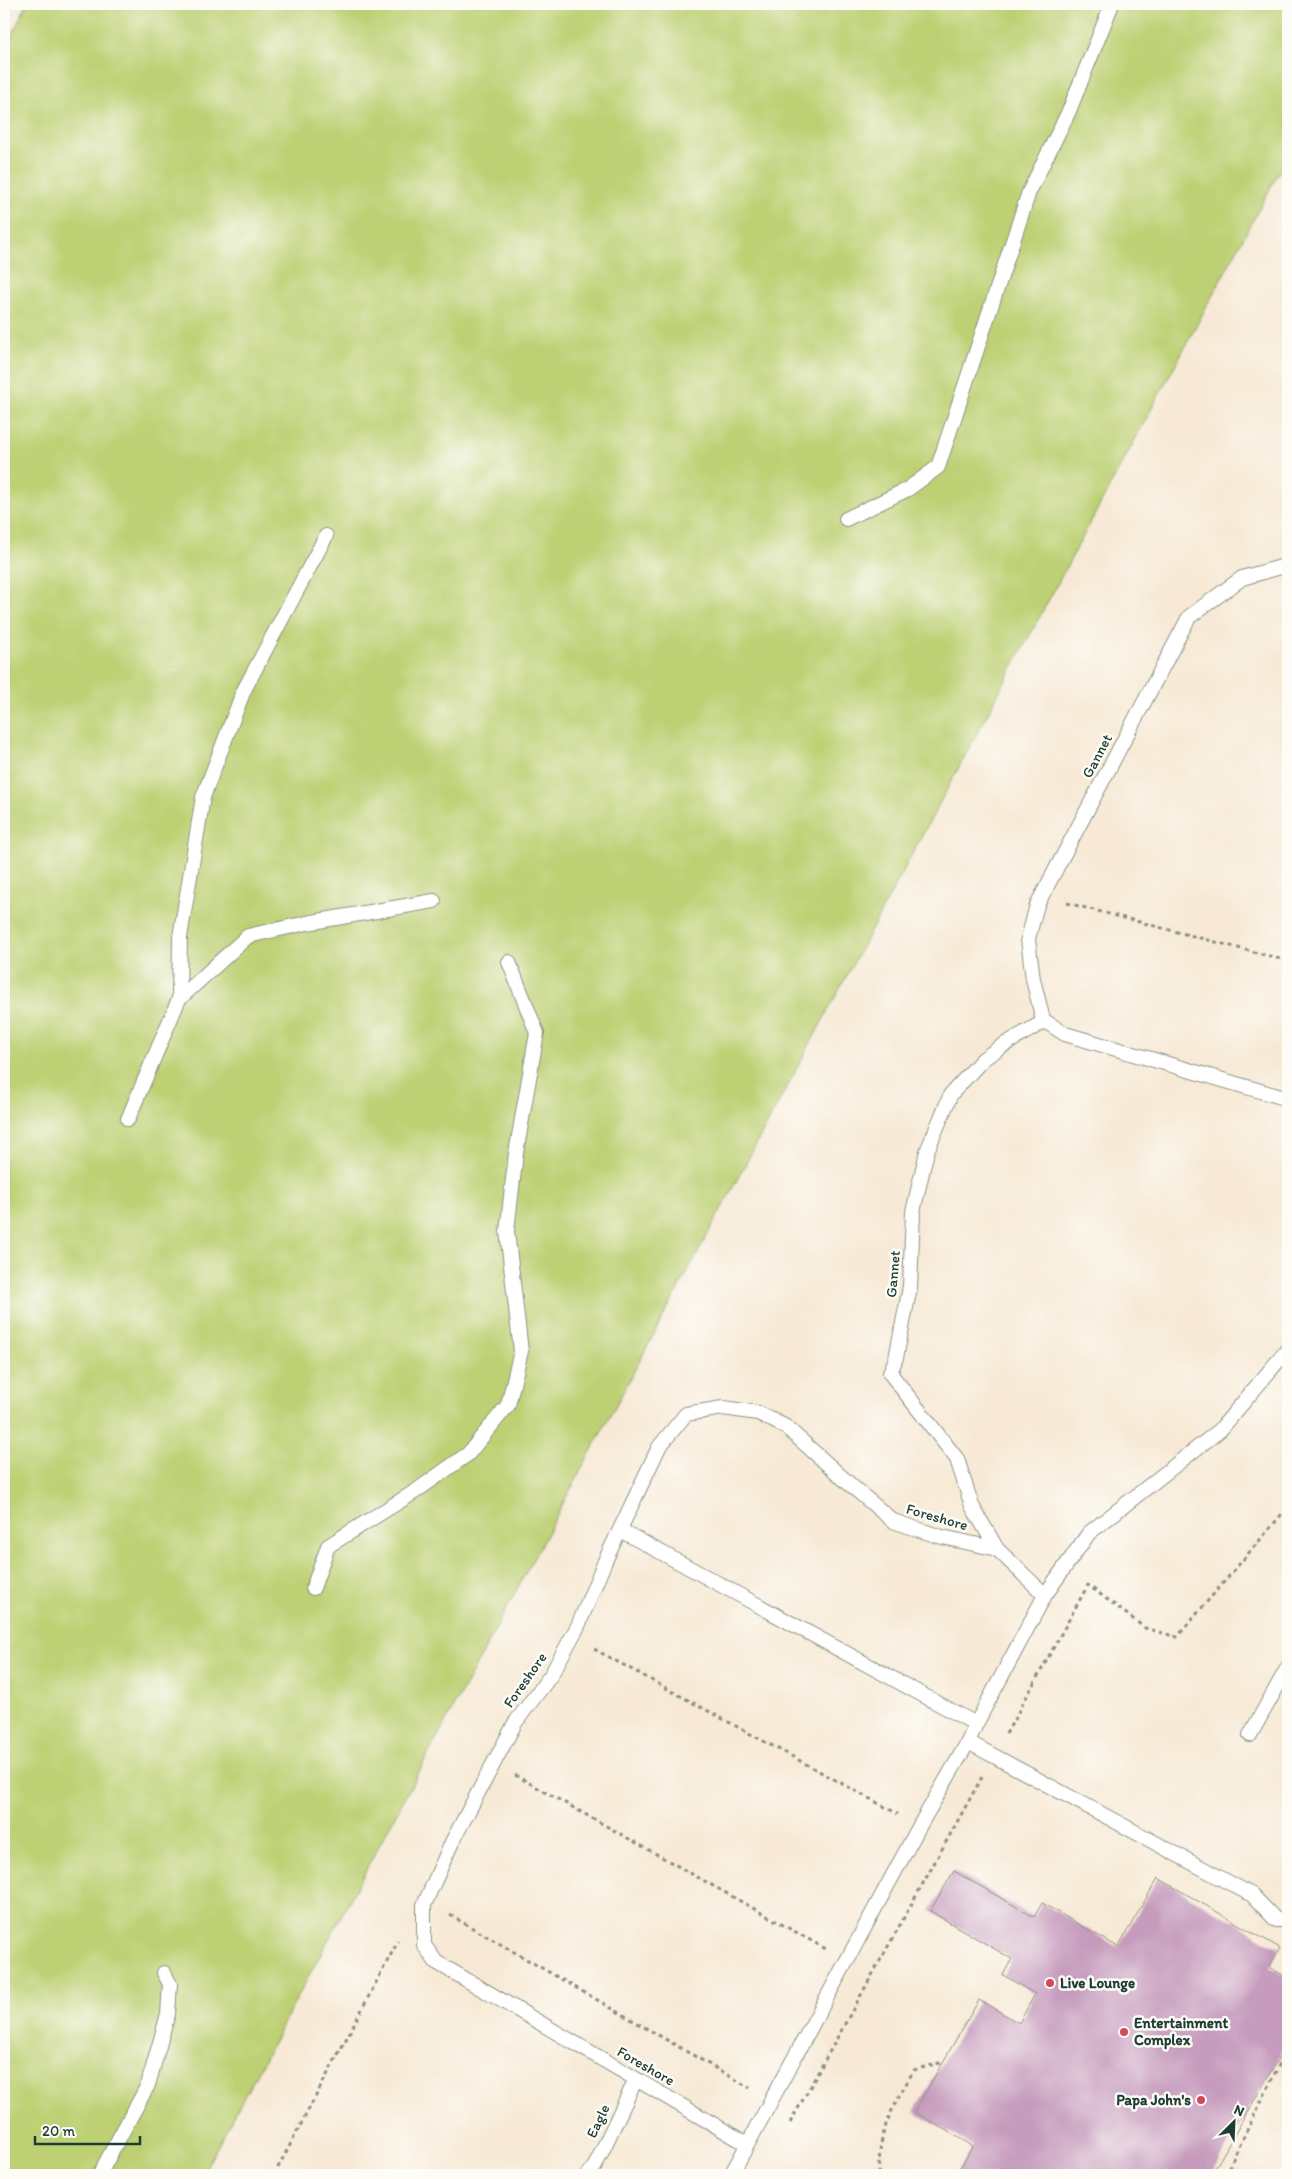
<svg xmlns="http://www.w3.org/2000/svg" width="1292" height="2179" font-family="Itim,sans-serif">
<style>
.green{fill:#bdd073;stroke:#6e8654}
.building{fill:#c69bbd}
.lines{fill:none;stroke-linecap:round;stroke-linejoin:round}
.lane-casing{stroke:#8b9384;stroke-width:16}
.path{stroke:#8b9384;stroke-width:3;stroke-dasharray:4 4;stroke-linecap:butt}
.lane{stroke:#fff;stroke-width:14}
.poi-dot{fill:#d1495b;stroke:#fdfcf7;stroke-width:2}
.labels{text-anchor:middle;stroke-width:5;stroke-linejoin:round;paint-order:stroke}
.street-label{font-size:15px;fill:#1f3d34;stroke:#fdfcf7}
.poi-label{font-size:15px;font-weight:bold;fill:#1f3d34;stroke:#fdfcf7;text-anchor:start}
</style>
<rect width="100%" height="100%" fill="#fdfcf7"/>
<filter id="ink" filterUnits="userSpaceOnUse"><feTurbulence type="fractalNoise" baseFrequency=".02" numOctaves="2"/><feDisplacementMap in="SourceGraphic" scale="10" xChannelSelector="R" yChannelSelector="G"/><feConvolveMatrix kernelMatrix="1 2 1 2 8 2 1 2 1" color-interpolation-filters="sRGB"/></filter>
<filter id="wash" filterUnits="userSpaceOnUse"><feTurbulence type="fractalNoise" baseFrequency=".0096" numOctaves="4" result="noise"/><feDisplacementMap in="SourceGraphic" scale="20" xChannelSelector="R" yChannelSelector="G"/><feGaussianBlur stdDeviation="1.12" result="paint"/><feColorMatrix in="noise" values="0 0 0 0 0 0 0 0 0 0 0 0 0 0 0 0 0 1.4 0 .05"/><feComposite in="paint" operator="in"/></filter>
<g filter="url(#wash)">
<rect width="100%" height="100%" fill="#f7e9d5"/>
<path class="green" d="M27,4h1261v151l-1086,2020h-198v-2124z"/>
<g id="blocks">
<path class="building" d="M954,1871l80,46 8,-14 76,44 40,-69 122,70 -11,19 19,11v64l-77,133h-255l17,-29 -59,-34 65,-112 40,23 16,-29 -32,-19 9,-16 -82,-48z"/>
</g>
</g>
<g filter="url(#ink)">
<use href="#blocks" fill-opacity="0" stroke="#8b9384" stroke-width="1"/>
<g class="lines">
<g class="lane-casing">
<path id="lane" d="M846,519l62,-30 30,-22 91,-275 40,-81 43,-107
M1288,565l-46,13 -53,39 -152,288 -9,34 5,40 10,41 22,14 223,65
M179,999l69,-63 59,-13 127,-22
M1045,1021l-43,25 -19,13 -32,35 -24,57 -14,61 -3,75 -14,71 -6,15 67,86 15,47 25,43 48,46
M128,1119l51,-120 1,-62 23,-140 41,-107 82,-154
M620,1530l356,194
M313,1588l15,-42 88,-55 52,-37 40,-49 13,-54 -14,-120 9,-78 21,-120 -28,-71
M1250,1735l38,-68
M968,1742l284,153 24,25h12
M747,2144l-311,-182 -12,-17v-40l28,-63 63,-119 36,-48 27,-49 27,-65 54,-114 27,-33 37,-6 35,5 28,14 68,61 39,33 45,15 59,13
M99,2175l49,-90 20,-71 2,-30 -6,-11
M588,2175l7,-9 41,-87
M731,2175l189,-350 48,-83 8,-18 69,-129 44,-62 131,-103 68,-81"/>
</g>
<path class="path" d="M1067,903l221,58
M1283,1324l5,-6
M594,1649l304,165
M1006,1734l82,-149 57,43 32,9 111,-130
M515,1775l311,174
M450,1915l300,173
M790,2123l192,-346
M274,2175l124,-234
M879,2175c-1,-46 13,-66 35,-105l29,-8
M1225,2175l57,-116 6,-4"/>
<use href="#lane" class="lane"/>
</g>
</g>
<g class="poi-dot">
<circle cx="1050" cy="1983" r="5"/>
<circle cx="1124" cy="2032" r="5"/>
<circle cx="1201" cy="2100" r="5"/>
</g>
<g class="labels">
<g class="street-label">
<text transform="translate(1097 756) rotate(-62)" y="5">Gannet</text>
<text transform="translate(893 1274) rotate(-85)" y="5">Gannet</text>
<text transform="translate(937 1517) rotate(16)" y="5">Foreshore</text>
<text transform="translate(525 1680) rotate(-55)" y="5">Foreshore</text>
<text transform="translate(646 2066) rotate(30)" y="5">Foreshore</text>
<text transform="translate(598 2121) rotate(-65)" y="5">Eagle</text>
</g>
<g class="poi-label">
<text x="1060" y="1988">Live Lounge</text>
<text x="1134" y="2028">Entertainment<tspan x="1134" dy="17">Complex</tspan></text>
<text x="1191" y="2105" text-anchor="end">Papa John's</text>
</g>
</g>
<rect width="1292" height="2179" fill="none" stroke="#fdfcf7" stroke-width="20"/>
<g transform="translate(1234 2122) rotate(24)" stroke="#fdfcf7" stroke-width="4" paint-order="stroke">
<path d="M0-4L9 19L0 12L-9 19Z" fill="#1f3d34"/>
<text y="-8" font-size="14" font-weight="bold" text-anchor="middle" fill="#1f3d34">N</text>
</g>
<path d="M35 2136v8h105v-8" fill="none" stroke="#1f3d34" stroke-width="2.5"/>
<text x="42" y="2136" font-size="15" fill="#1f3d34" stroke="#fdfcf7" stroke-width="4" paint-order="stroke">20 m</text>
</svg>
